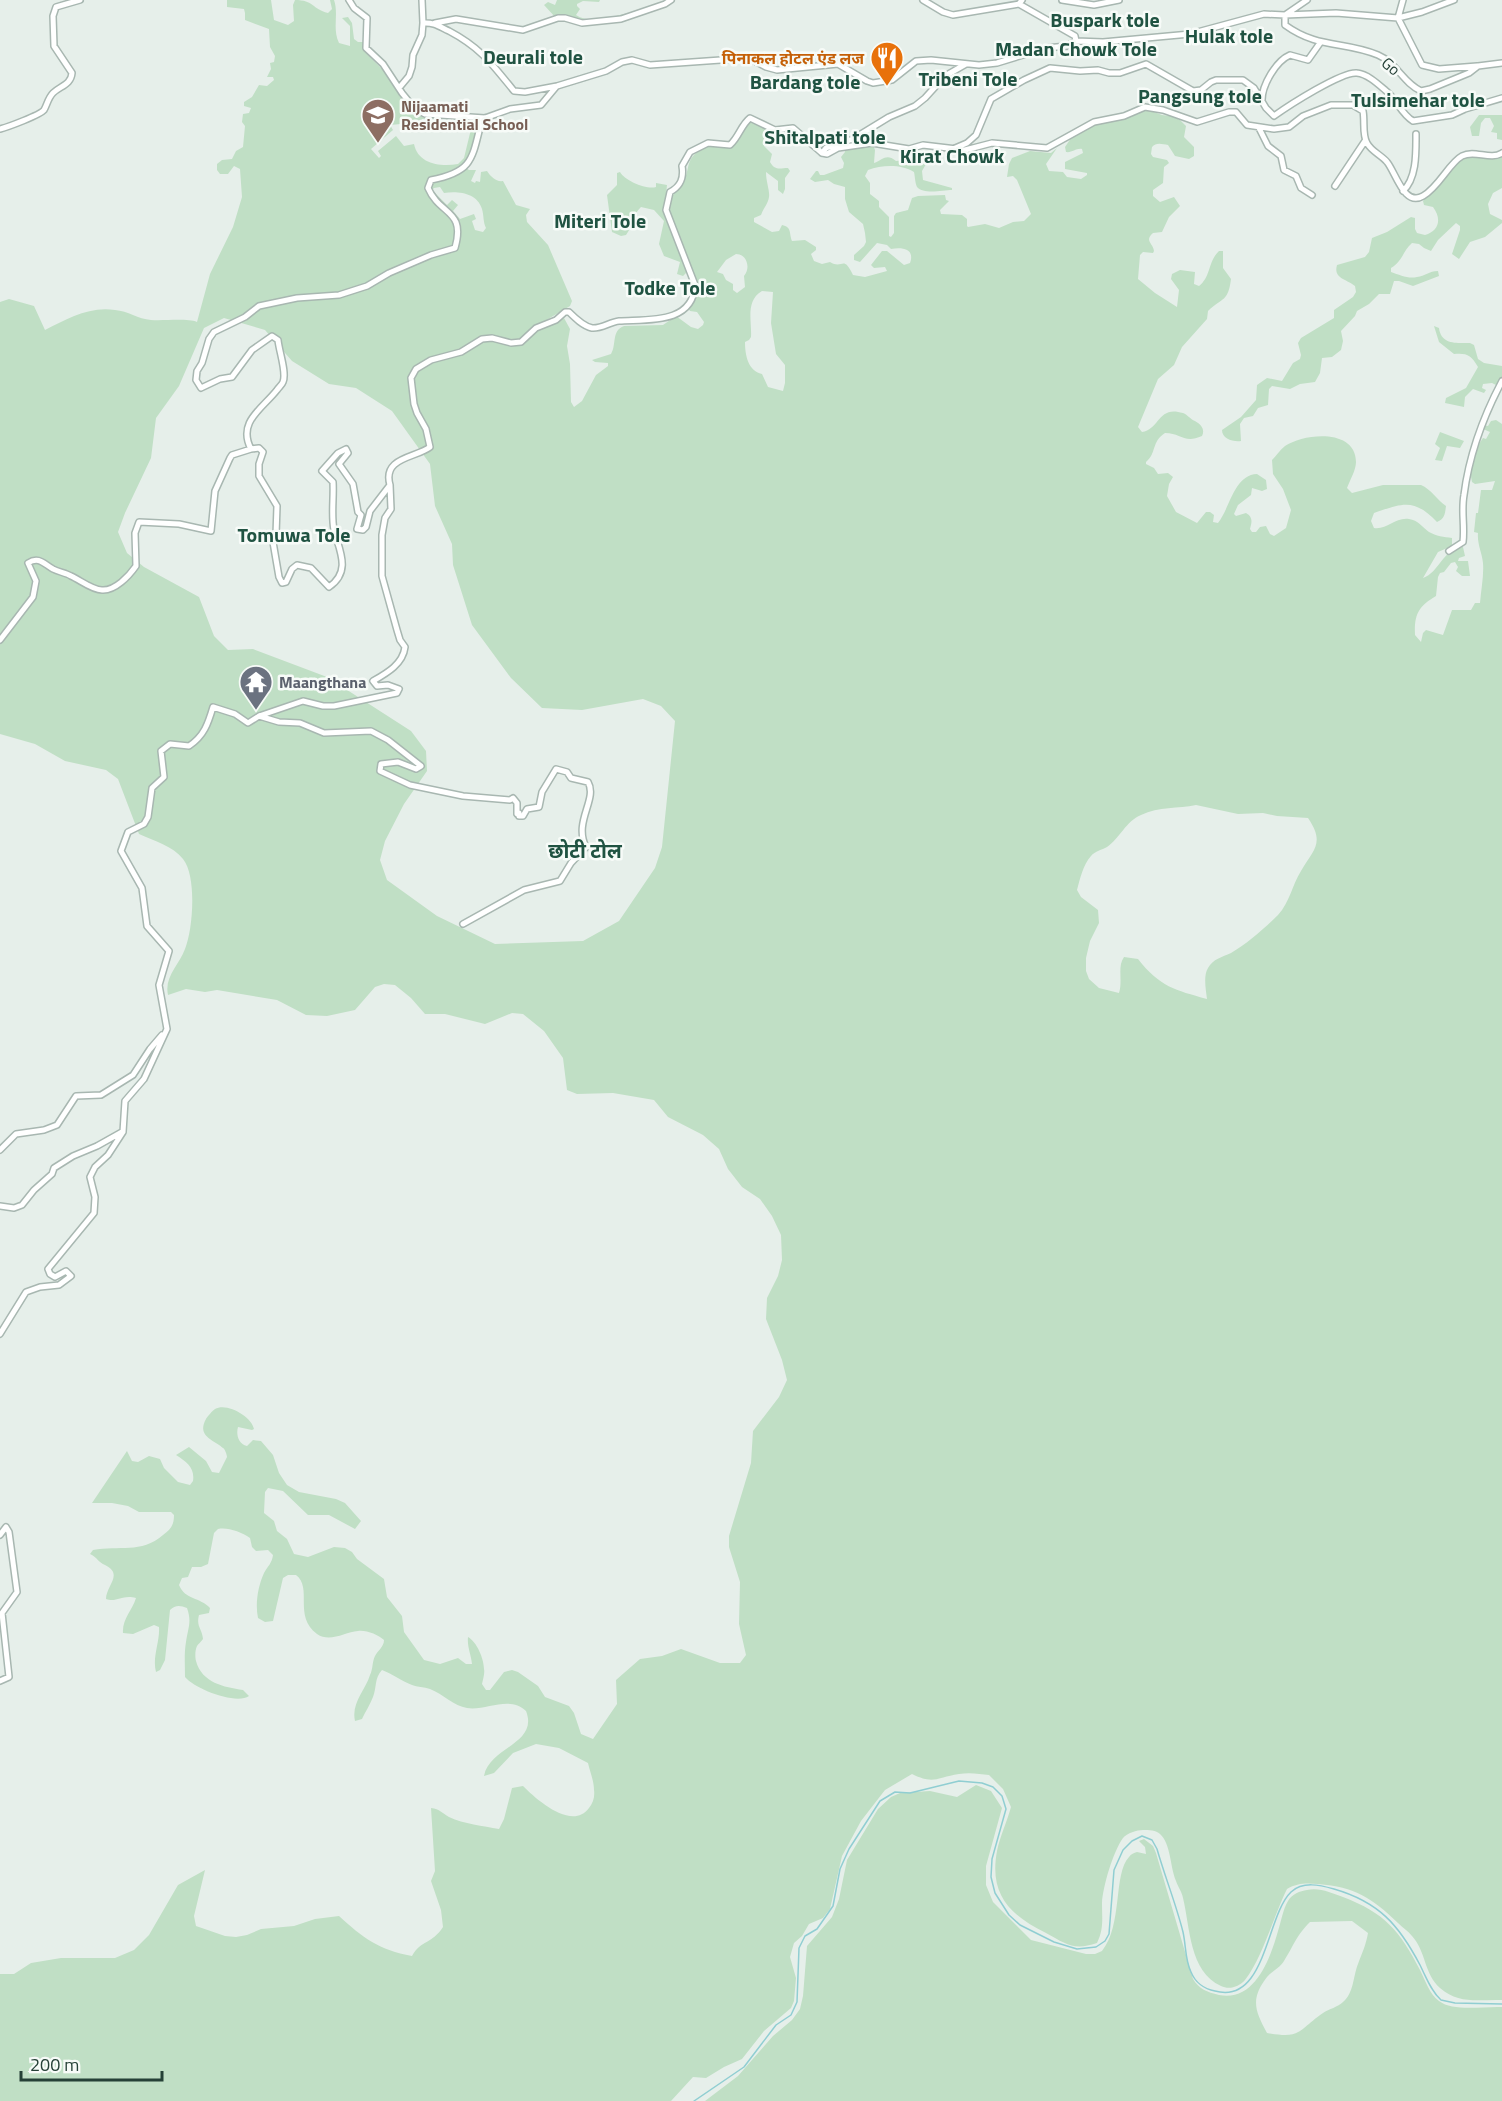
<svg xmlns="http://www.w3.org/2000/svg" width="1502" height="2101" font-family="'Titillium Web','Noto Sans Devanagari',sans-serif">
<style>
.green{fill:#c0dfc5;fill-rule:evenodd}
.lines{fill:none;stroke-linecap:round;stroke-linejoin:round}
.stream{stroke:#90ced2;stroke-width:1.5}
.minor-casing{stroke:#a8b7b1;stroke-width:8}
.minor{stroke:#fff;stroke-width:5}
.labels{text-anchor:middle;stroke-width:5;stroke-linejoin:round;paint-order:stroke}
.food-label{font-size:16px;font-weight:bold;fill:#c56008;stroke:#f7fbf8;text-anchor:end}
.street-label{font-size:16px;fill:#254137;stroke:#f7fbf8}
.education-label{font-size:16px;font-weight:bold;fill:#785e54;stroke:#f7fbf8;text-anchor:start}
.worship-label{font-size:16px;font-weight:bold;fill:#5b616d;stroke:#f7fbf8;text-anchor:start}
.quarter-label{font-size:20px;font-weight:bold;fill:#205342;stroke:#f7fbf8}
</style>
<rect width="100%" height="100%" fill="#e6efea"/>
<path class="green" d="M227,0h44l3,20 14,5 6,-4 -1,-16 2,-5c19,0 17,9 33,13l4,-4 -2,-9h4c5,14 -2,29 5,43l11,3v-20l-8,-8 6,-1 4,6 2,16 4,3h6l1,10 19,19 21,33 9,7 22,7 -14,1v3l-32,3 3,5 -22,19 8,9 2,-2 -3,-5 18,-15 8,10 10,-2c4,20 26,23 44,20l6,-6 7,-29 -6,-5 -33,-2 29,-2 16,1c5,15 -6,32 -12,46l4,3h7l-5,11 4,2 1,-2 4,1 1,-10 6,-1c4,6 9,11 16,10l13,24 14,4 -4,6 1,7 21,23 24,56 -2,5 -27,16 -3,3 16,-3 8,-4 6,11 -3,17 3,18 1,38 3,5 8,-6 14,-26 12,-9v-3l-13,-1 -3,-2 19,-6c6,-10 0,-23 13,-28l39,-1 13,-9 15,11 7,2 5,-4 1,-3 -7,-10 -7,-1 -2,-3 10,-20 -30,-80c1,-4 2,-10 5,-13 3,-4 7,-6 9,-10 10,-18 1,-27 24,-38 8,-4 19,4 28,-2 8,-6 9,-16 15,-24l20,9 -5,5v11l8,8 -2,8c5,9 10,6 18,6l2,3 -5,7v11l-2,5 -5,-4v-9l-12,-9c0,10 4,19 3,25 -1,7 -6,12 -8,18l-7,3v4l18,10 7,-1 3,-6c10,2 7,8 10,16l13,-1 11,7v3l-5,4 3,7 8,3 8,-2c13,8 13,-8 23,13l12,2 22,-6 -2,-4 -11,1 -3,-3 11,-14h5l17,14 6,-2c5,-14 -7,-16 -19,-14l-4,-4 -10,-2 -17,19 -6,-2v-5l10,-9 2,-4 -1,-9 -2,-9 -14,-12 -4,-13v-12l-11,-3 -6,-4 -13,2 -5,-3 6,-8h2l2,4h4l19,-7 1,-5 -3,-6 4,-5 -1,-4 29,-3 2,5 -1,13c9,-3 12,-10 22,-2l9,-1 6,4 14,-1 1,1 -4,7 1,9 29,8v2c-9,0 -28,5 -35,-3 -2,-4 -2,-11 -3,-15 -13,-8 -32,-7 -46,-2l-3,6 5,7v11l9,7v6l10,10v19l2,1 3,-4v-17l2,-3 12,-3 4,-12 6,-2 27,-1 1,5 3,1 -9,9 1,4 21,1 5,4v7l1,1 17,-3 14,4 14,-6 11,-1 7,-7 -14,-34 -4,-4 -6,1 2,-13 3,-6 18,-7 21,2 6,-5 -11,16 3,7 14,1 4,5 14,2 6,-4v-2l-22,-4v-7l18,-9 -1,-4c-6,-1 -10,4 -16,3l-1,-5 8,-12 16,-11 17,-1 40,-14 16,6 8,1 10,4 6,6 -2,11 10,10v9l-5,3 -14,-3 -7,-11c-6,-1 -12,-3 -16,2l-1,7 2,3 14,3 2,3 -5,4 -1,16 -10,7v6l7,6 14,-5 6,9 -11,11 -7,15 -9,1c-9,8 0,10 1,18l-1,2 -10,-1 -3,3 -2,24 17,14 22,14 2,-17 -8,-11 1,-5 8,-4 15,2 -1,12 5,2c12,-9 9,-25 20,-35h4v17l8,11c-3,23 -8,18 -23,32l-1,8 -25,28 -8,18 -16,14 -20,48 4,5c18,-3 16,-27 41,-19 5,2 7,6 12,8 7,4 10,9 7,15 -18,8 -21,-3 -37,-3 -14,9 -8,20 -19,29v2l8,4 4,6 10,-1 5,4 -4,7 -2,12 9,16 21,11 9,-11h4l4,3 -1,7 5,1c12,-15 16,-48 39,-49l9,6 1,9 -5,2 -10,-3 -1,7 -13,10 -4,9 2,2 10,-3c7,4 6,9 4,16l2,3h4l4,-5 6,-1 4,8 4,2 12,-8 5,-18 -8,-21 -10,-15 -1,-14c4,-4 8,-10 13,-14 19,-13 71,-18 71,16 0,8 -6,18 -9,26l5,5 31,-8h38c10,4 16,15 25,21 -1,7 -1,13 -9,16 -23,-24 -34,-19 -63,-9l-3,8 3,7c13,2 21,-11 35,-9 9,1 13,8 20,13 7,4 15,5 23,6v8l-14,6 -15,26c16,-5 20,-30 40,-31l2,9 -6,2 -1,3h10l2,15h-8l-6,-5 2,-4 -3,-5 -4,1 -7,9 -4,1 -2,4 -2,19c-17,10 -22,18 -21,39l6,7 2,-9 3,-3 17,5 9,-25h19l4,-7h5c1,-13 4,-27 3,-40 -1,-11 -6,-19 -5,-30l-4,-1 2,-19h2l3,-23h11l3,-9 -20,3 -3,-2c-4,-14 3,-33 11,-44l3,1 4,-7 -7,-3 1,-4 4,1 3,-5 5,-1 6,4v1576c-22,-1 -43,5 -62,-12 -16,-14 -14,-37 -28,-52 -4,-5 -9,-8 -14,-13 -26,-25 -43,-36 -80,-39 -12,-1 -21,-1 -31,5 -13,26 -24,68 -42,91 -6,7 -16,10 -24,6 -32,-14 -31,-60 -38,-88 -1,-6 -5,-11 -7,-17 -6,-14 -5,-37 -16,-47 -4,-4 -11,-4 -17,-4 -6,0 -16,3 -20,8 -10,14 -20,48 -21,65 0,15 2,26 -5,40 -23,8 -31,1 -51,-10 -37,-18 -57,-39 -49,-82 3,-15 10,-29 14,-44l-8,-18 -14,-14c-9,-1 -19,-3 -30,-1 -21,3 -25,11 -47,0l-27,16 -24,31 -19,35 -12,53 -7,9 -14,6 -7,12 -8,7 -4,14 6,21 -2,23 -3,7 -27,23 -22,28 -18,8 -18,11 -13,-1 -22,24h-671v-127h14l17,-11 30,-5h54l19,-8 15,-15 29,-50 27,-15 -11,46 2,10 29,10 11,1 11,-2 14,-6 33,-3 21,-7 24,-3c24,22 40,34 73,40 9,-16 20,-12 31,-29l-2,-17 -10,-29 4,-10 -4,-63c9,1 11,5 18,9 15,7 34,9 50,12l5,-10 8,-31 11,-2c14,14 49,45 66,22 4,-5 6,-11 5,-18 0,-9 -4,-18 -6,-27l-29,-15 -23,-4 -23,9 -19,20 -10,3c5,-29 55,-32 42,-65 -16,-16 -40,0 -59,-3 -13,-2 -24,-14 -37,-19 -6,-2 -13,-2 -18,-4 -11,-4 -19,-11 -30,-15 -8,9 -5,17 -9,27 -3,8 -8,15 -11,22l-7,2c-4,-18 10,-30 15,-46 3,-6 2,-13 5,-19 3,-6 9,-9 9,-16 -6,-5 -17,-10 -26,-9 -13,1 -28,12 -41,3 -24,-18 -4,-46 -21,-59h-8l-5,3 -10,43 -8,1 -7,-4c-3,-14 0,-32 6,-45 4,-7 8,-10 9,-18l-5,-5 -12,1 -4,-4 -2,-9c-9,-6 -22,-11 -32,-9l-4,4 -6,31 -7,3h-9l-4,10 -6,1 -3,7c6,15 21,12 31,23l-1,5 -10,2c-3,12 3,13 4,24 -2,3 -5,5 -6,7 -2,4 -2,11 -1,15 6,22 28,26 47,29l6,6c-13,9 -54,-7 -64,-19 0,-11 -1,-24 1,-35 2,-14 6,-20 1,-34 -7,-3 -12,-3 -17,2l-5,50 -5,10 -4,2c-4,-15 4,-30 3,-45l-5,-2 -21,9 -10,-1c-1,-14 9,-22 13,-35 -14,-4 -19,5 -30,1 0,-13 18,-25 -1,-34 -6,-2 -8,-8 -15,-11l3,-4c26,-5 48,4 70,-15 8,-6 11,-10 11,-20l-3,-3h-32l-11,-6 -16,-3h-20l35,-52 5,10 6,1 11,-6 11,3 4,9 14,14 12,3 3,-4c2,-13 -6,-19 -17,-26l13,-8 17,14 6,11 7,1 8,-16c0,-2 -2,-8 -4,-9 -8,-8 -27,-11 -17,-29 1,-2 7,-9 9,-10 12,-7 37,8 39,20l-2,1 -14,-3c-2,7 0,17 9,19l6,-6 8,1 12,14 6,18 8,12 12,7 37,7 9,4 16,18 -6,8 -26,-14h-21l-25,-24 -15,-3 -3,4 -1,21 10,8 3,10 10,8 7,15 14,3 26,-10 11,1 7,4 5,7 27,20 3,18 15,19 2,16 20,28 16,4 18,-6 8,6h6c-1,-10 -5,-17 -4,-27 9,5 16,22 16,32 1,4 -1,10 -2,15l4,6h4l14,-18 8,-2 6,2 20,14 7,11 24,9 5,7 7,21 12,5 24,-35 -1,-24 24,-21 22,-3 19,-7 39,14h20l6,-8 -7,-31 1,-42 -11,-35v-11l22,-73 2,-32 26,-34 8,-17 -5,-20 -16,-41 1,-21 11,-22 4,-16 -1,-25 -9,-19 -12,-17 -18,-12 -14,-18 -9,-20 -16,-14 -35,-18 -14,-17 -41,-7 -36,1 -10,-4 -4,-32 -19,-27 -21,-17 -11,-1 -27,11 -40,-10h-20l-14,-16 -16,-13 -11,-1 -9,3 -20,23 -28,6 -21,-1 -29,-15 -60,-10 -12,2 -19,-3 -18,6c-4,-18 11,-30 17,-46 8,-19 12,-73 -2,-90 -10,-13 -29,-18 -44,-25l-21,-55 -12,-9 -41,-9 -30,-17 -35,-10v-432l9,-3 25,7 11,24c22,-11 44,-24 70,-20 13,1 23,9 36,10 13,1 36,-2 46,2l13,-48 23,-47 9,-30 -2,-28 -6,-3 -6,8h-8l-3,-4v-6l5,-4 10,-1 4,-8 7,-4 2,-21 -3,-4 1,-8 6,-1 2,-5 -7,-2v-4l8,-5 7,-12 8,1 7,-6 -1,-3h-6l4,-8 -1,-6 4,-1 1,-6 -5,-9 -1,-18 -24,-9v-7l-1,-4 -17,-2zM440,187l4,6c15,-2 33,0 38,16 2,7 1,13 4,19l-3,4 -8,-2 -3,-9 4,-2 -2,-5 -14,5 -7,-8 5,-6 -6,-5 -5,5 -15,-15 2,-2zM736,254c11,0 15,14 8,22l1,11 -8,6 -4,-3v-6l-7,-4 -3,-6 -6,-2 9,-12zM762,291l11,1 -2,31 5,31 9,11v18l-2,8 -15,-4 -6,-13c-14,-3 -17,-19 -17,-32l4,-2 2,-3c1,-16 -6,-36 11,-46zM224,318l41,12 27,31 37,23 27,4 36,23 38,53 5,42 17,38 1,21 19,60 39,53 31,30 40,2 61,-11 18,7 14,15 -13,126 -7,21 -36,53 -36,20 -88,3 -58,-28 -50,-36 -7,-20 5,-19 19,-37 23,-33 -1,-20 -15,-20 -84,-54 -74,-28 -25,1 -14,-14 -15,-39 -55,-30 -17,-14 -9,-21 7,-19 26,-55 5,-40 23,-32 25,-58zM1196,805l42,9 25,-1 14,3 31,2c17,25 6,31 -7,53 -9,14 -11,31 -23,44 -13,13 -31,29 -47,38 -9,4 -18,6 -23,15 -5,8 -2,22 -1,31 -32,-9 -47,-12 -69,-40l-14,-2c-7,10 -1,23 -5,36l-20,-5 -10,-9 -3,-8v-13l4,-17 9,-18 -1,-13 -17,-13 -4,-7c3,-11 6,-25 14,-34 4,-5 11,-6 16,-9 13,-9 19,-26 34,-32 18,-9 37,-6 55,-10z
M557,0h43l-1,2 -16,-1 -6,3v2l3,3 -4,6c15,10 37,1 53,-2v2l-42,6 -31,-3 -12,-13 4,-3 7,3z
M1479,115h23v25l-5,-1v-6l-6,-1 3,-6 -4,-8h-5l-4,5 -2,13h-7l-2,-9z
M1468,155l26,2 8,-2v33l-9,5 -5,11 2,10 12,6v3l-17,14 -15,5 -11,17 -7,-5 8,-24v-4l-4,-3 -18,17 -7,11 -7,-3 -5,-4 -7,-1c-10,9 -9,18 -21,25v4c9,3 17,7 26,5 8,-1 12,-6 21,-6l1,5 -26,10 -14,-5h-5l-4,13h-11l-10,10 -12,7 -2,5 -14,15 2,10 -2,9 -9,7 -10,1 -2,15 -5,9 -15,2 -10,5 -18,-3 -3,3 -1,16 -10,3 -5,8 -9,2 -4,6 1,17c-8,1 -19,-2 -19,-11l19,-13 15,-17 1,-15 10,-7 15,3 11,-18 7,-4 1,-4 -3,-12 3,-5 33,-20v-8l19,-13 3,-5 -1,-6c-8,-7 -22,-7 -18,-21l28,-8 4,-5 3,-14 15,-6 24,-15 4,1v11l2,4 8,2c14,-4 17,-16 8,-28l-9,-2 -1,-4 31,-41z
M620,172c5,9 27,18 36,15v-4l11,2 -2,19 24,66 -6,6 -6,-2 3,-12 -16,-6 -5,-12 5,-23 -10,-11 -13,-3c-9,8 -8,19 -15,28l-5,1 -9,-4 -5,-37 10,-10v-12z
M1434,326l5,2c2,17 18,15 31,15l4,2 4,14 6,4 18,3v13l-4,7 -6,-3 -9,1 -1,4 4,2 -2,3 -11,-4 -8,8 -1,10 -19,-4 1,-5 20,-10 12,-21c-7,-12 -11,-14 -24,-13l-15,-12z
M1440,432l24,9 -4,7 -13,-2 -5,15 -7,-1 5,-12 -5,-4z
M976,1785l15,6 11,17 -16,58v19l7,17 38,38 55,14h9l7,-3c21,-26 11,-77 27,-94 2,-3 5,-4 8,-5l9,2 -1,-7 -6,-6 5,-2 9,7 3,7 37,126c6,10 14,13 26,16 36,7 51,-36 59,-64 3,-9 5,-22 10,-30 4,-7 12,-10 19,-11 12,-3 25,3 36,7 42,16 57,34 77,73 5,10 10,25 19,31 14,11 45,5 63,6v94h-797l33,-25 35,-40 19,-16 8,-11 3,-13 4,-50 25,-29 7,-18 8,-39 31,-51 13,-12 9,-4 30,-2 27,6zM1352,1921l16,12c-2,12 -6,20 -10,31 -5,12 -4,29 -15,38 -5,5 -14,7 -20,11 -26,18 -21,26 -56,20 -12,-22 -17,-34 0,-56 5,-6 13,-9 17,-16 10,-16 12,-25 26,-39z"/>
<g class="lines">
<path class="stream" d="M694,2101l50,-34 32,-42 15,-10 6,-13 2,-54 6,-12 12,-7 16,-23 7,-37 9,-20 31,-48 15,-9 15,1 49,-12 23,2 11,4 9,9 4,13 -14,50 -1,18 4,16 14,22 11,10 34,17 23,7 19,-2 9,-6 4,-7 5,-64 9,-20 9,-9 10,-5 10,4 5,9c8,28 19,55 26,83 3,13 2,28 8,40 4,10 13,17 24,19 51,14 51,-75 76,-99 12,-11 29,-7 43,-3 45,13 65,36 86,76 6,12 11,26 21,35l14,3 47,1"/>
<g class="minor-casing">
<path id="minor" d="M349,0l5,8 13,10 -1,30 17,16 19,29 13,16 10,5 60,4 25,-9 31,-4 15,-18
M422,0l1,23c11,-1 17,4 26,8 32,17 43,33 65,60l11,1 32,-6 49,-15 16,-9 10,-2 18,5 99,-7 17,9 11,3 61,-6 29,17 6,2 19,-3 24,-19 15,-1 48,5 18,-2 49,-15 21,-2 9,-5
M923,0l20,12 10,3 66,-11 3,-4
M1062,0l32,5 25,-5
M1307,0l-22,15v10c33,24 59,16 93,30 19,8 25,28 43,36l9,-2 39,-16 9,-7 24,-3
M1403,0l-5,18 24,47 17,4 38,-3
M1019,4l56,32 1,5 27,1 87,-8 74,-20 21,1 51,-2 62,5 24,-6 32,-12
M435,23l21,-4 67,11 35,-12h7l17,5 39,-4 44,-15 6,-4
M399,88l10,-12 3,-9 1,-12 9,-20 1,-12
M1262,100c0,-15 14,-39 28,-45l18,5 12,-17
M1259,128l9,18 13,10 3,14 12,6 5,12 11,7
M0,129c8,-2 40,-14 44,-19 3,-5 4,-12 9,-17 7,-7 18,-8 19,-20l-18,-27 -1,-30 3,-9 24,-7
M953,149l14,-6 9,-8 15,-36 33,-19 26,-12 30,3 18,-1 11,3h11l26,-9 47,27 8,-1 10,-8 5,-2h27l11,8 12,20 8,8c14,-10 68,-45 83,-43 10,1 20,10 28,17 11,8 16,24 28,31l39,-6 13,-6 37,-11
M822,153l5,1 11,-6 34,-5 37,6 14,-4 42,5 27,-7 55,5 47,-26 30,-6 21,-9 18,3 34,12 32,-10h7l11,13 27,4 15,-2 14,-11 28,-11h22l10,6c2,10 -1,24 4,32 4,8 14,12 20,19 9,11 17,45 36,34 16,-9 26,-33 39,-40 13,-7 28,5 40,-3
M822,153l4,-5 27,-9 36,-22 26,-11 10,-8 20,-22 21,-12
M1335,186l30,-45
M1403,191c14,-13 13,-39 13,-57
M390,485c-8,-28 26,-27 40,-38l-4,-18 -9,-16 -3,-9 -3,-26 5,-9 15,-9 30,-8 21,-13 10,-1 19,5 10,-1 15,-14 20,-8 9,-8h4c6,6 14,14 23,16 9,1 18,-6 27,-7 27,-2 74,4 76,-36l-29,-75 4,-18c11,-6 14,-14 12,-26l8,-14 18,-9 22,2c9,-8 11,-20 20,-27l25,12 18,-2 29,25
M1449,551l14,-9c2,-16 -2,-31 1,-47 5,-40 19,-78 38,-114
M0,640l33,-43 3,-16 -8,-18c11,-7 16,1 25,6 6,3 13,4 18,7 9,4 21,14 31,14 13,1 27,-14 34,-24l-1,-33 4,-11 40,2 32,7 4,-40 15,-33 2,-3 19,-6
M463,924l61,-34 36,-9 11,-18 15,-16c-13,-25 12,-48 2,-65l-17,-4 -4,-6 -11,-3 -14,23 -3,15 -12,2 -4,7h-4v-3l-2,1v-11l-4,-5 -3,2 -47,-4 -53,-11 -30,-14 1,-7 17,-2 18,7 5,-3 -33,-26 -17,-9 -47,2 -24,-10 -21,-1 -20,-6 44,-15 20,5h11l63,-13 2,-4 -11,-4 -11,1 -4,-5c14,-8 30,-17 32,-34l-5,-7 -3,-10 -15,-54v-41l3,-17 6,-9 -1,-24 -20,26 -4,16 -3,3 -6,-1 4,-14 -3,-3 -5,-28 -14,-20 9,-11 -2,-4 -8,4 -16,18 11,11c1,16 -2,33 1,48 5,20 18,41 -5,57l-18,-19 -14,-3 -5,4 -6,13 -4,1 -3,-6 -6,-35 3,-7 1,-29 -18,-30v-12l4,-12 -4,-4 -8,1c-14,-27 11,-40 26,-59 2,-3 5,-5 6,-8 4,-9 -4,-31 -5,-42l-6,-4 -20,14 -20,27 -12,2 -19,9 -5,-8 1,-9 5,-8 7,-24 5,-7 31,-15 14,-11 38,-8 42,-3 28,-9 22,-13 42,-18 24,-7c11,-39 -15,-32 -27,-60l3,-8c41,-8 41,-20 50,-57l4,-5
M0,1150l16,-16 28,-4 13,-5 19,-29 25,-1 32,-20 17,-26 12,-14
M0,1206l14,2 8,-3 12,-15 18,-16 2,-6 19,-12 24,-10 25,-14
M0,1334l26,-42 14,-5 19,-2 12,-9 -5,-5 -11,6 -5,-3 -2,-5 46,-56 1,-16 -5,-20 5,-10 13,-12 15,-23 2,-31 19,-22 23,-50 -8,-44 10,-34 -22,-25 -5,-38 -21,-37 7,-19 16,-8 4,-7 4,-29 12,-11 -3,-26 9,-7 19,2c15,-10 19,-22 24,-39l22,7 13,9 11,-7
M0,1535l6,-8 3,5 8,60 -15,21 7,64 -9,4"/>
</g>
<use href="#minor" class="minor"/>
</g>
<defs>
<g id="restaurant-pin" transform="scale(1.725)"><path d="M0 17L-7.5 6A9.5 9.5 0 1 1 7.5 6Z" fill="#e8710a" stroke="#f7fbf8"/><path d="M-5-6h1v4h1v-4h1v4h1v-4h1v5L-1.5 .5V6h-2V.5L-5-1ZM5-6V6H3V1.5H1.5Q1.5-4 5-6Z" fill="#fff"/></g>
<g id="school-pin" transform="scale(1.725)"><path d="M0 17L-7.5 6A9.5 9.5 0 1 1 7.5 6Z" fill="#8d6e63" stroke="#f7fbf8"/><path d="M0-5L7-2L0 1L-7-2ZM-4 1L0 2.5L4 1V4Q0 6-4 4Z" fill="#fff"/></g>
<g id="temple-pin" transform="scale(1.725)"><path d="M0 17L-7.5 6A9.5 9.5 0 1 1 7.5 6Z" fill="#6b7280" stroke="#f7fbf8"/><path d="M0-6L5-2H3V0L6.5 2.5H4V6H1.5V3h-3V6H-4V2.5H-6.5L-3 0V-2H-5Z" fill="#fff"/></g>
</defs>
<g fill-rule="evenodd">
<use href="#restaurant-pin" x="887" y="58"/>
<use href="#school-pin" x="378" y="115"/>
<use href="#temple-pin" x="256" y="682"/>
</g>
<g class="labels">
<g class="food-label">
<text x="864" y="64">पिनाकल होटल एंड लज</text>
</g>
<g class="street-label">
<text transform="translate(1391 66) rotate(40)" y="6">Go</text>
</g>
<g class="education-label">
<text x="401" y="112">Nijaamati<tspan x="401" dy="18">Residential School</tspan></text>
</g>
<g class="worship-label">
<text x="279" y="688">Maangthana</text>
</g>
<g class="quarter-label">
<text x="1105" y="27">Buspark tole</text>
<text x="1229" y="43">Hulak tole</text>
<text x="1076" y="56">Madan Chowk Tole</text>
<text x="533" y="64">Deurali tole</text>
<text x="968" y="86">Tribeni Tole</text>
<text x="805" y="89">Bardang tole</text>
<text x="1200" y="103">Pangsung tole</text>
<text x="1418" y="107">Tulsimehar tole</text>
<text x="825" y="144">Shitalpati tole</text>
<text x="952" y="163">Kirat Chowk</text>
<text x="600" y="228">Miteri Tole</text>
<text x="670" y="295">Todke Tole</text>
<text x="294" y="542">Tomuwa Tole</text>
<text x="585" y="858">छोटी टोल</text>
</g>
</g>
<path d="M21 2071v9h141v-9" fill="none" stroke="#254137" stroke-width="3"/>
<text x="30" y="2071" font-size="18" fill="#254137" stroke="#f7fbf8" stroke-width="4.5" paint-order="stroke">200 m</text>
</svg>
